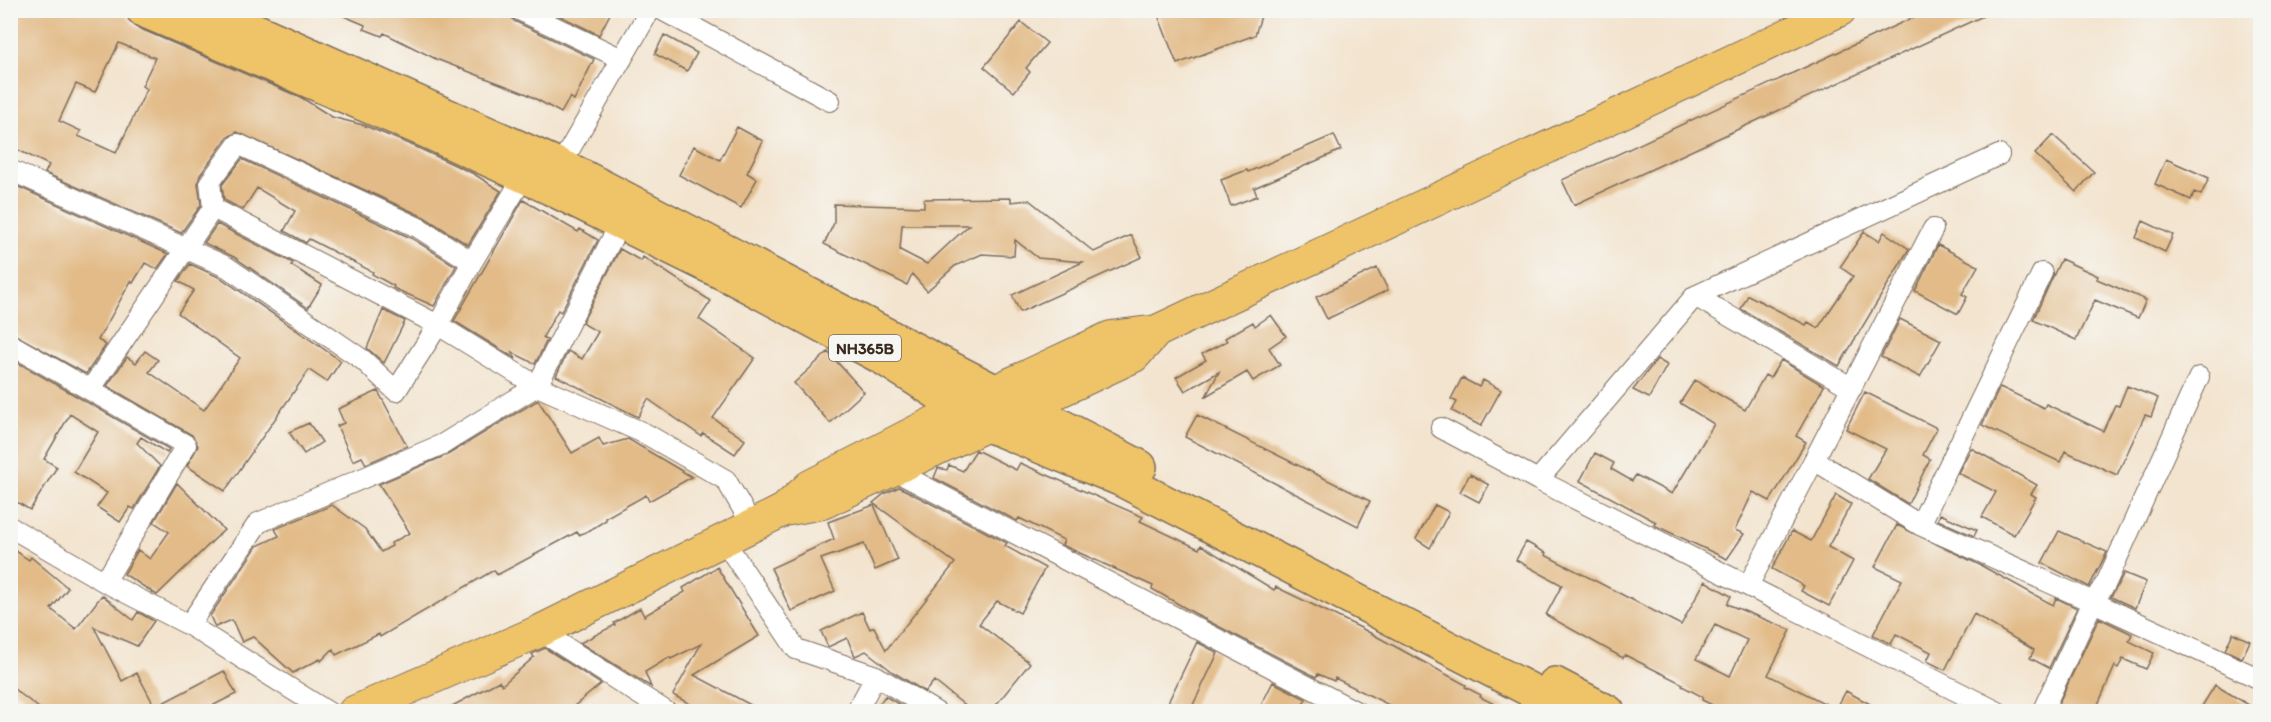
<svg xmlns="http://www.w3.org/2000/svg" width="2271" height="722" font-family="Itim,sans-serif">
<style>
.building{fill:#e2bb88;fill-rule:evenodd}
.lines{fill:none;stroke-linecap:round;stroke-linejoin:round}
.street-casing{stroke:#7b6b5c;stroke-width:22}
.primary-casing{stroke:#7b6b5c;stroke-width:34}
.highway-casing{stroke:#7b6b5c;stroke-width:36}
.street{stroke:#fff;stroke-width:20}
.primary{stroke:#efc469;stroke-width:32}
.highway{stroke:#efc469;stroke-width:33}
.labels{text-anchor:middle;stroke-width:4.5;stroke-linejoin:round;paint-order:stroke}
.shield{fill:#f6f6f2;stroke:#73675e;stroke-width:1.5}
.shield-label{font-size:16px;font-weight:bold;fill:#3b2a1e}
</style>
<rect width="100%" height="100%" fill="#f6f6f2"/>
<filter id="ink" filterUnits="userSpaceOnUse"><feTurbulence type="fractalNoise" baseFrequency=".0167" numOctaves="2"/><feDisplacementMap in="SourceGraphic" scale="12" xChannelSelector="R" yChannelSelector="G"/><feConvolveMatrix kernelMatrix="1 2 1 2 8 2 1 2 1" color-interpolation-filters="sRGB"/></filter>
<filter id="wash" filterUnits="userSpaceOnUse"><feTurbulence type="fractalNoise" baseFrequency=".008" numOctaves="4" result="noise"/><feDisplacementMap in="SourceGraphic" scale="24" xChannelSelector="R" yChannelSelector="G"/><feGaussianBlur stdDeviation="1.35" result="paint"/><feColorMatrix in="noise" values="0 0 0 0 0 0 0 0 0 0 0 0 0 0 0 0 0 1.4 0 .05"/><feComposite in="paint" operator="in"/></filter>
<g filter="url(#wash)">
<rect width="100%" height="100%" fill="#f3e4cf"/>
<g id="blocks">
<path class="building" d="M10,10h104l12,6 10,11 166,71 30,19 31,8 53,22 58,27 27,17 -33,54 -44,-28 -187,-85 -9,5 -28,38 -2,8 3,22 -20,28 -136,-60 4,-8 -39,-19zM119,43l36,15 -13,28 5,3 -31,64 -38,-17 3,-5 -22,-10 17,-37 19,8z
M330,10h177l7,11 80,38 -20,41 -4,-3 -9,16 -34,-19 -91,-35 -52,-26 -2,3 -18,-7 1,-4z
M548,10h64l-13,25z
M1156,10h107l-8,25 -78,29z
M1929,10h67l-422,195 -12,-25z
M1021,22l26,21 -21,25 4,4 -16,20 -30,-25z
M664,35l33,18 -10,18 -32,-17z
M737,127l26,14 -16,32 10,6 -16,29 -62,-33 15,-29 26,14z
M1334,135l7,15 -87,38 3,8 -26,10 -10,-26 26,-10 1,2z
M2053,135l41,37 -18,20 -41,-38z
M242,159l171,80 43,27 -22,40 -41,-18 1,-2 -22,-12 1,-2 -64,-33 -3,4 -22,-12 11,-20 -38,-23 -14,22 -19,-10 -2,-15z
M2166,159l43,19 -8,17 -7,-3 -3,8 -36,-16z
M10,183l158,71 -11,15 -12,-6 -12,20 -2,-2 -33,59 8,5 -20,29 -76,-42z
M1011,198v4l18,-2 65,52 37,-17 11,22 -122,55 -8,-17 71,-33 -45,-4 -23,-18 -1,16 -32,-2 -27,12 -28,25 -15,-17 -5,11 -83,-41 10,-21v-19l90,3v-8zM902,225h67l-42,39 -27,-14z
M523,200l55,32 2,-3 18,11 -37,72 -3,-2 -15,27 4,3 -12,24 -23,-12 4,7 -62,-38z
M2143,221l30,14 -8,17 -29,-14z
M217,224l76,39 -2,2 31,20 -14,23 -74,-51 -30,-14z
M1864,232l15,9 5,-9 25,17 -70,117 -98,-57 7,-14 58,30 2,-3 10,6 35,-52 -13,-9z
M1938,245l40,21 -16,28 5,3 -9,17 -43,-23z
M620,249l21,12 2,-4 68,44 -12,18 56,39 -42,60 32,22 -10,14 -32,-21 -2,3 -53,-37 -10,18 -82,-41 12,-25 14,8 16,-27 -16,-9z
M2061,259l37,17 -1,3 49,21 -8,18 -43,-18 -19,40 -43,-20z
M190,264l31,14 120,83 -14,21 -18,-12 -84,121 -38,-25 11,-20 -6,-11 -85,-49 20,-29 9,6 9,-12 13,9 -9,12 55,38 36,-52 -62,-45 16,-23 -16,-9z
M1377,268l11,22 -61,29 -11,-22z
M383,310l22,11 -21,42 -17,-15z
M1271,315l15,21 -17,12 11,17 -27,16 -6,-9 -41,24 13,-24 -34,19 -9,-14 30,-17 -4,-6 25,-13 -2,-3 28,-16 2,4z
M1900,319l41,21 -21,37 -39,-20z
M828,352l36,40 -34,31 -36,-40z
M10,358l159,91 -2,4 -26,-16 -4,6 23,23 -26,43 -4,-2 -10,15 -23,-15 10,-14 -33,-21 24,-40 -28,-18 -26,45 13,8 -27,43 -20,-12z
M1657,359l10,6 -18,33 -16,-8z
M1781,360l43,26 -28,50 10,6 -36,59 -17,-9 -18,38 9,4 -17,25 -73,-34 2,-3 -76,-41 15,-28 19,10 -3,6 21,12 4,-6 36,19 42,-70 -34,-21 15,-23 50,30 20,-35 5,3z
M1462,378l17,9 4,-7 18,10 -20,36 -29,-15 5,-9 -6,-3z
M2127,386l31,12 -7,19 -6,-2 -28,60 -52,-24 -5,11 -78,-37 18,-38 44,21 2,-4 57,27 12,-26 4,1z
M378,391l29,55 -41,18 -4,-7 -9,4 -16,-35 7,-3 -6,-14z
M1865,392l72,36 -14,27 7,4 -22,45 -40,-25 18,-30 -40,-20z
M538,400l34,53 27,-15 4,8 25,-7 64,38 -43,24 -3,-6 -41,23 1,2 -14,9 -13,6 -2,-3 -80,43 -3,-5 -114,67 -1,-3 -43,21 -3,-6 -12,12 -1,-2 -27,14 -40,-36 -11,5 -10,-22 -17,7 -5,-11 47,-70 22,-10 -4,-7 57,-24 33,24 16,23 11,-6 -1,-3 19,-10 -31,-49 70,-30z
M1197,415l173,86 -12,25 -173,-89z
M309,423l13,19 -18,12 -15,-22z
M1971,448l66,37 -6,9 5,3 -22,38 -32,-18 14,-25 -38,-19z
M976,450l40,20 4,-7 123,54 -3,4 59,28 2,-4 73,45 2,-3 85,41 105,57 -1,2 16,8 -1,2 28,14h-107l-66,-33 -1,3 -16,-7 -2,3 -108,-56 -56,-32 1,-3 -91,-41 2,-5 -45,-22 -2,3 -83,-43 4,-10 9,2 2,-5 14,6z
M1470,474l19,11 -10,17 -19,-10z
M177,483l47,47 -67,65 -33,-21 14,-24 12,9 19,-27 -15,-10z
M899,487l108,56 -2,3 40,22 -25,45 -23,-12 -18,23 51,39 -39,48h-19l-38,-30 -9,11 -32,-20 -27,-21 -11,5 -8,-18 -19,9 -7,-16 41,-19 8,17 4,-2 12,23 69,-87 -82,-60 11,-9z
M1836,495l15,9 -23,43 25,14 -24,45 -28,-15 3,-5 -32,-17 20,-38 19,10z
M874,505l24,55 -23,10 -11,-26 -43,15 14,32 -44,20 -20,-43 63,-29 -6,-17z
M1435,505l14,7 -19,36 -14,-9z
M1940,514l37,16 -3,6 -36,-16z
M1897,525l85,41 71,39 3,-7 21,10 -28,60 -19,-10 4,-8 -60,-36 -29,56 -18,-9 4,-9 -35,-18 -5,10 -18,-9 29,-55 -27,-13z
M2059,531l48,21 -18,35 -47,-24z
M1526,542l20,11 -1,2 136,70 24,-44 26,15 -4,8 64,26 -23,45 68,34 10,-18 37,20h-158l-23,-11 1,-3 -21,-11 1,-2 -58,-29 -2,3 -77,-43 16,-30 -46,-25zM1715,625l32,15 -17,36 -34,-17z
M10,547l19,13 2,-3 37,31 -17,21 25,20 26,-34 31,25 5,-8 16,9 -17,25 -43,-19 28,54 15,-8 18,34 69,-36 12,23 -34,17h-159l-33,-25z
M717,567l42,69 -65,39 68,36h-59l-30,-16 28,-51 -30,15 -1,-2 -25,15 6,15 -71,-44 35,-18 -1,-2 26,-15 4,8 41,-24 -2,-4z
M2124,573l22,9 -11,26 -24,-11z
M2099,618l27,13 6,3 -3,7 25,12 -8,16 -23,-10 -5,9 -3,-2 -20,45h-40z
M2233,633l17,8 -8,17 -17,-8z
M1197,642l21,11 -28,58h-26z
M545,648l56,36 -33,27h-125l56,-30 3,4 32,-28 -2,-3z
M1273,682l33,17 -7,12h-41z
M2215,685l44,26h-60z
M885,696l25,15h-36z"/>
</g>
</g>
<g filter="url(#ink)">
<use href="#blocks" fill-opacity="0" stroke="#7b6b5c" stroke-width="1.5"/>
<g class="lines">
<g class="street-casing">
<path id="street" d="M519,10l103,49
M662,10l168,91
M560,166l90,-156
M10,170l217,97 136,93 33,31 42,-66 99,61 83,-163
M213,208l225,117 34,-63
M1695,296l157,92
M10,344l176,101 -81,137
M90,390l123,-182 -3,-26 28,-38 181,84 53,34 52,-86
M1441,428l97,52 460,232
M1814,460l119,-231
M893,470l464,242
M1538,480l157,-184 304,-141
M1920,525l122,-252
M10,527l95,55 84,43 139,87
M723,539l73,110 80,27
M1749,584l65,-124 106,65 173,77 13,-19 93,-206
M189,625l69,-102 185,-79 94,-58 109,48 80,46 26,45
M540,631l127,81
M856,712l20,-36 60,36
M2042,712l51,-110 167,77"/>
</g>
<g class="primary-casing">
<path id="primary" d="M784,510l26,-24 185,-95 116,-54 46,-6 683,-321
M354,712l186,-81 244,-121 38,-7 312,-147 23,-25"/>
</g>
<g class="highway-casing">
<path id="highway" d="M143,10l281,120 126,58 185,91 148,79 105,67 132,54 453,233
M210,10l364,162 566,295
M1555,684l53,28"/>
</g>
<use href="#street" class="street"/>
<use href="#primary" class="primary"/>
<use href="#highway" class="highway"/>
</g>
</g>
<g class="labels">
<rect class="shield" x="829" y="335" width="72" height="26" rx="4.5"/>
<g class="shield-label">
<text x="865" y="354">NH365B</text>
</g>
</g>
<rect width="2271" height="722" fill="none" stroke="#f6f6f2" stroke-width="36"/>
</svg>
